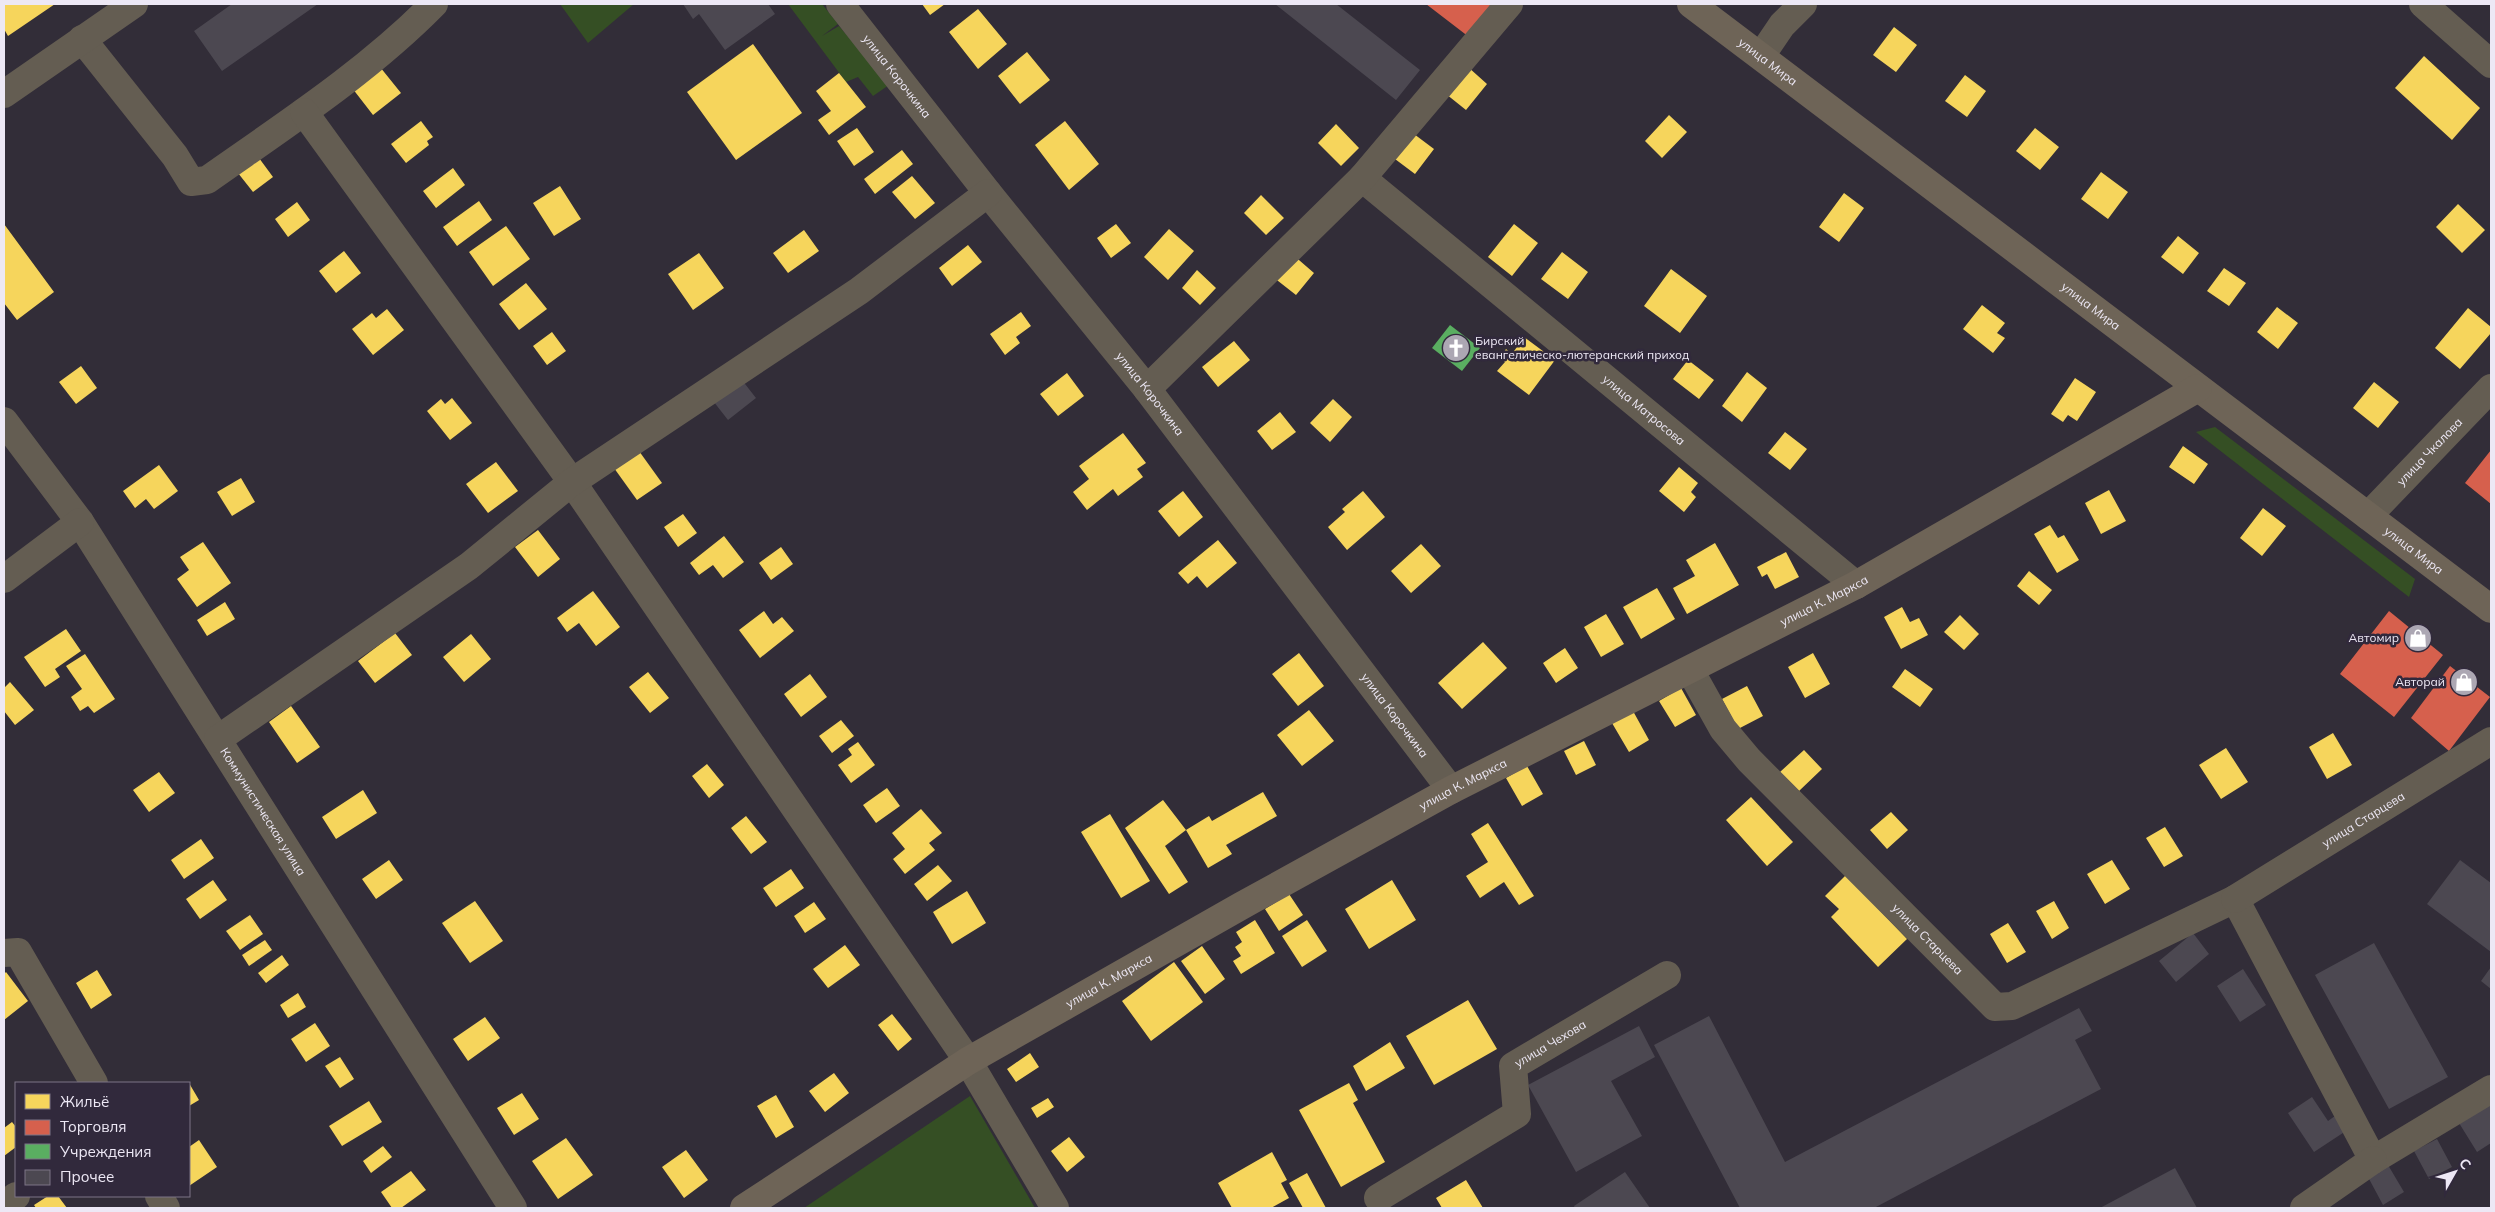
<svg xmlns="http://www.w3.org/2000/svg" width="2495" height="1212" font-family="Mulish,sans-serif">
<style>
.green{fill:#354f24}
.homes{fill:#f6d55c}
.shops{fill:#d6604d}
.public{fill:#5aae61}
.building{fill:#4c4851}
.lines{fill:none;stroke-linecap:round;stroke-linejoin:round}
.minor{stroke:#645d52;stroke-width:28}
.major{stroke:#6e6457;stroke-width:28}
.labels{text-anchor:middle;stroke-width:5;stroke-linejoin:round;paint-order:stroke}
.street-label{font-size:12px;fill:#ede8f5;stroke:#31293c}
.poi-label{font-size:12px;fill:#ede8f5;stroke:#31293c;text-anchor:end}
</style>
<rect width="100%" height="100%" fill="#322d38"/>
<path class="green" d="M560,4h74l-46,39z
M788,4h34l16,20 -16,12 17,-10 50,59 -16,11 -15,-19 -12,5z
M2215,427l200,152 -6,18 -213,-165z
M970,1096l65,112h-231z"/>
<path class="homes" d="M4,4h51l-47,32 -4,-7z
M922,4h23l-15,11z
M978,9l29,35 -29,25 -29,-37z
M1894,27l23,18 -21,27 -23,-17z
M753,44l49,69 -66,47 -49,-68z
M1027,52l23,28 -30,24 -22,-28z
M2424,56l56,52 -28,32 -57,-52z
M376,62l25,31 -28,22 -24,-31z
M1468,67l19,17 -21,26 -20,-16z
M839,73l27,34 -37,28 -11,-15 13,-9 -15,-20z
M1965,75l21,16 -19,26 -22,-16z
M1669,115l18,17 -25,26 -17,-17z
M421,121l12,16 -6,4 2,4 -23,18 -15,-19z
M1065,121l34,43 -30,26 -34,-45z
M1336,124l23,24 -18,18 -23,-23z
M857,128l17,24 -20,14 -17,-25z
M2035,128l24,19 -19,23 -24,-19z
M1414,134l20,15 -19,25 -20,-15z
M902,150l11,14 -38,30 -11,-15z
M259,158l14,19 -20,15 -15,-19z
M453,168l12,17 -29,23 -13,-17z
M2101,172l27,20 -20,27 -27,-20z
M912,176l23,27 -20,16 -23,-27z
M560,186l21,33 -27,17 -21,-33z
M1844,193l20,15 -25,34 -20,-15z
M1261,195l23,23 -18,17 -22,-22z
M479,201l13,19 -35,26 -14,-19z
M297,202l13,18 -22,17 -13,-18z
M2458,204l27,26 -23,23 -26,-26z
M4,224l50,68 -37,28 -13,-17z
M1116,224l15,19 -20,15 -14,-20z
M1514,224l24,19 -26,33 -24,-19z
M506,226l24,33 -37,27 -24,-34z
M1169,229l25,22 -26,29 -24,-23z
M804,230l15,21 -31,22 -15,-20z
M2178,236l21,17 -16,21 -22,-17z
M968,245l14,17 -30,24 -13,-18z
M344,251l17,22 -25,20 -17,-22z
M1562,252l26,20 -20,27 -27,-20z
M699,253l25,35 -31,22 -25,-36z
M1292,254l22,19 -18,22 -23,-18z
M2224,268l22,15 -17,23 -22,-15z
M1671,269l36,27 -27,37 -36,-27z
M1197,270l19,18 -16,17 -18,-17z
M526,283l21,26 -28,21 -20,-26z
M1982,305l23,18 -8,10 8,5 -12,15 -30,-24z
M2277,307l21,16 -20,26 -21,-17z
M2468,308l23,19v6l-31,36 -25,-21z
M387,309l17,21 -31,25 -21,-26 20,-16 4,5z
M1021,312l10,14 -15,11 4,6 -15,12 -15,-21z
M552,332l14,19 -19,14 -14,-19z
M1524,337l31,23 -26,35 -32,-24 8,-9 -5,-4 6,-9 6,5z
M1234,341l16,19 -32,27 -16,-20z
M1688,360l26,20 -15,19 -26,-20z
M81,366l16,22 -21,16 -17,-22z
M1747,372l20,16 -25,34 -20,-16z
M1067,373l17,23 -26,20 -18,-22z
M2075,378l21,14 -19,29 -9,-6 -5,7 -12,-8z
M2374,382l25,20 -21,26 -25,-20z
M452,398l20,25 -22,17 -23,-29 14,-12 4,5z
M1333,399l19,18 -22,25 -20,-19z
M1280,412l16,20 -24,18 -15,-19z
M1785,432l22,17 -17,21 -22,-17z
M1123,433l23,30 -9,6 6,8 -25,19 -5,-7 -26,21 -14,-18 16,-13 -10,-13z
M2183,446l25,18 -14,20 -25,-17z
M639,451l23,32 -25,17 -23,-32z
M496,462l22,29 -30,22 -22,-29z
M159,465l19,26 -24,18 -8,-10 -11,9 -12,-17z
M1679,467l19,16 -7,9 5,5 -12,15 -25,-21z
M241,478l14,24 -23,14 -15,-24z
M2109,490l17,31 -25,13 -16,-31z
M1183,491l20,26 -24,20 -21,-26z
M1363,491l22,26 -38,33 -19,-23 17,-15 -3,-3z
M2263,508l23,18 -24,30 -22,-18z
M683,514l14,19 -19,14 -14,-20z
M2050,525l8,13 6,-3 15,25 -22,13 -23,-39z
M538,530l22,29 -22,18 -23,-30z
M724,536l20,26 -21,16 -10,-13 -14,10 -9,-12z
M1218,540l19,23 -30,25 -10,-12 -9,8 -10,-11z
M203,542l28,41 -34,24 -20,-28 12,-9 -9,-13z
M1715,543l24,42 -52,29 -14,-26 22,-12 -9,-16z
M1421,544l20,22 -30,27 -20,-22z
M781,547l12,17 -22,16 -12,-17z
M1786,552l13,25 -24,12 -8,-15 -5,3 -5,-10z
M2029,571l23,19 -13,15 -22,-19z
M1657,588l18,31 -34,20 -18,-32z
M593,591l27,36 -24,19 -17,-23 -12,9 -10,-14z
M225,602l10,17 -28,17 -10,-16z
M1902,607l8,15 9,-4 9,17 -27,14 -17,-32z
M764,611l9,13 9,-7 12,14 -34,27 -21,-28z
M1606,614l18,30 -23,13 -17,-30z
M1960,615l19,19 -15,16 -20,-18z
M66,629l15,22 -26,18 5,8 -15,10 -21,-30z
M395,633l17,22 -37,28 -17,-22z
M471,634l20,25 -27,23 -21,-25z
M1483,642l24,26 -45,41 -24,-26z
M1565,648l13,20 -22,15 -13,-20z
M1299,653l25,33 -26,20 -26,-32z
M1813,653l17,31 -25,14 -17,-31z
M85,654l30,45 -21,14 -6,-7 -8,5 -9,-14 11,-8 -16,-23z
M1905,669l28,20 -13,18 -28,-20z
M648,672l21,26 -19,15 -21,-26z
M810,674l17,23 -26,20 -17,-23z
M10,682l24,28 -19,15 -11,-14v-23z
M1747,686l16,30 -25,13 -16,-30z
M1681,688l15,27 -21,12 -16,-26z
M291,706l29,41 -23,16 -28,-41z
M1309,710l25,31 -32,25 -25,-31z
M1633,711l16,29 -20,12 -17,-29z
M841,720l13,16 -22,17 -13,-17z
M2333,733l19,32 -25,14 -18,-32z
M1584,741l12,24 -20,10 -12,-24z
M858,742l17,23 -24,18 -13,-18 14,-10 -4,-6z
M2226,748l22,34 -27,17 -22,-34z
M1804,750l18,19 -23,22 -19,-19z
M707,764l17,21 -15,13 -17,-22z
M1527,766l16,28 -21,12 -16,-28z
M159,772l16,21 -26,19 -16,-22z
M887,788l13,18 -24,17 -13,-18z
M363,790l14,23 -41,26 -14,-22z
M1263,792l14,24 -51,29 6,9 -24,14 -22,-38 23,-14 3,5z
M1751,797l42,45 -26,24 -41,-46z
M1163,800l23,30 -21,16 23,36 -19,12 -44,-66z
M921,809l21,24 -13,10 6,7 -30,24 -12,-15 12,-10 -13,-16z
M1891,812l17,18 -21,19 -17,-19z
M1110,814l40,67 -29,17 -40,-66z
M746,816l21,26 -16,12 -20,-26z
M1488,823l46,73 -15,9 -15,-23 -24,16 -14,-22 22,-14 -17,-28z
M2165,827l18,29 -19,11 -18,-29z
M201,839l13,19 -30,21 -13,-19z
M389,860l14,20 -27,19 -14,-20z
M2112,860l18,29 -25,15 -18,-30z
M938,865l14,16 -25,20 -13,-17z
M791,869l13,19 -28,19 -13,-19z
M1846,875l61,64 -29,28 -47,-50 8,-8 -14,-13z
M213,880l14,20 -27,19 -14,-20z
M1392,880l24,40 -47,29 -24,-40z
M967,891l19,32 -34,21 -19,-32z
M1289,894l14,21 -24,16 -14,-22z
M475,901l28,40 -33,22 -28,-40z
M2054,901l15,27 -17,11 -16,-28z
M814,902l12,17 -21,14 -11,-17z
M250,915l13,19 -23,16 -14,-19z
M1255,920l20,33 -34,21 -8,-13 8,-5 -6,-9 7,-5 -6,-10z
M1307,920l20,31 -25,16 -20,-31z
M2008,923l18,29 -19,11 -17,-29z
M265,940l7,10 -23,16 -7,-11z
M845,945l15,20 -32,23 -15,-19z
M1202,946l23,33 -20,15 -24,-33z
M282,955l7,10 -23,18 -8,-10z
M1174,962l29,40 -52,39 -29,-40z
M97,970l15,25 -21,14 -15,-26z
M6,972l22,29 -24,19v-46z
M298,993l8,14 -18,11 -8,-13z
M1468,1000l29,49 -63,36 -28,-49z
M892,1014l20,25 -14,12 -20,-26z
M485,1017l15,21 -32,23 -15,-22z
M315,1023l15,23 -24,16 -15,-23z
M1390,1042l15,26 -39,23 -13,-25z
M1030,1053l9,14 -23,15 -9,-13z
M340,1057l14,22 -14,9 -15,-22z
M834,1073l15,20 -24,19 -16,-21z
M189,1083l10,17 -10,6z
M1349,1083l9,17 -5,3 32,59 -44,25 -42,-77z
M522,1093l17,26 -25,16 -17,-27z
M776,1095l18,32 -18,11 -19,-32z
M1048,1098l6,9 -17,11 -6,-10z
M369,1101l13,21 -40,24 -13,-20z
M12,1122l4,5v20l-12,9v-28z
M1069,1137l16,20 -18,15 -16,-21z
M566,1138l27,37 -35,24 -26,-38z
M199,1140l18,27 -28,19v-39z
M383,1146l9,11 -21,16 -8,-12z
M686,1150l22,30 -24,18 -22,-31z
M1272,1152l15,28 -6,3 8,15 -18,10h-39l-14,-25z
M411,1171l15,19 -25,18h-9l-11,-16z
M1307,1173l19,35h-23l-14,-25z
M1466,1180l17,28h-41l-6,-10z
M48,1196h10l9,12h-31l-2,-3z"/>
<path class="shops" d="M1426,4h69l-26,33z
M2491,450v54l-26,-21z
M2389,611l54,44 -49,62 -54,-43z
M2450,666l40,31 -41,54 -38,-33z"/>
<path class="public" d="M1450,325l30,23 -18,23 -30,-23z"/>
<path class="building" d="M232,4h86l-96,67 -28,-40z
M683,4h85l7,10 -50,36 -26,-36 -6,5z
M1275,4h61l84,66 -24,30z
M738,375l18,23 -28,22 -18,-23z
M2460,860l31,23v69l-64,-48z
M2193,933l16,21 -33,28 -17,-21z
M2374,943l74,134 -59,32 -74,-134z
M2491,967v22l-10,-8z
M2243,969l23,36 -26,17 -23,-36z
M2079,1008l13,23 -17,9 26,49 -227,119h-134l-86,-163 55,-29 76,146z
M1639,1026l16,31 -44,24 31,55 -66,36 -48,-87z
M2312,1097l16,24 14,-10 10,16 -38,25 -26,-39z
M2491,1102v41l-14,9 -18,-29z
M2437,1139l15,28 -23,12 -15,-28z
M2388,1165l16,27 -21,13 -15,-28z
M2175,1168l22,40h-97z
M1625,1172l25,36h-75l-1,-2z"/>
<g class="lines">
<g class="minor">
<path id="s1" d="M840,4l148,189 159,196 304,401"/>
<path d="M2423,4l68,60"/>
<path d="M82,39l93,117 16,26 16,-2c78,-55 160,-108 227,-176"/>
<path d="M1761,56l21,-31 21,-21"/>
<path d="M4,94l130,-90"/>
<path d="M304,112l268,370 396,579 87,147"/>
<path id="s2" d="M1362,178l494,407"/>
<path d="M1147,389l215,-211 147,-174"/>
<path id="s3" d="M4,421l76,101 433,686"/>
<path id="s4" d="M2368,516l123,-128"/>
<path d="M4,579l76,-57"/>
<path id="s5" d="M1690,670l33,59 26,31 246,247 17,-1 223,-107 138,261 118,-71"/>
<path d="M218,739l251,-173 103,-84 287,-191 129,-98"/>
<path id="s6" d="M2235,899l256,-158"/>
<path d="M4,953l14,-1 76,131"/>
<path d="M159,1196l7,12"/>
<path id="s7" d="M1378,1198l139,-84 -4,-48 154,-91"/>
<path d="M4,1205l12,-9"/>
<path d="M2304,1208l69,-48"/>
</g>
<g class="major">
<path id="s8" d="M1691,4l800,605"/>
<path id="s9" d="M744,1208l224,-147 273,-155 210,-116 405,-205 342,-197"/>
</g>
</g>
<defs>
<g id="church-disc" transform="scale(1.4375)"><circle r="9.5" fill="#aca7b3" stroke="#31293c"/><path d="M-1.2-6h2.4v3.5h3.3v2.4h-3.3V6h-2.4V-.1h-3.3v-2.4h3.3Z" fill="#fff"/></g>
<g id="shop-disc" transform="scale(1.4375)"><circle r="9.5" fill="#aca7b3" stroke="#31293c"/><path d="M-5-2.5h2.3a2.7 3.5 0 0 1 5.4 0H5L5.5 6h-11ZM-1.5-2.5h3a1.5 2.3 0 0 0-3 0Z" fill="#fff"/></g>
</defs>
<g fill-rule="evenodd">
<use href="#church-disc" x="1456" y="348"/>
<use href="#shop-disc" x="2418" y="638"/>
<use href="#shop-disc" x="2464" y="682"/>
</g>
<g class="labels">
<g class="street-label">
<text dy="4" stroke="none"><textPath href="#s8" startOffset="96">улица Мира</textPath></text>
<text dy="4" stroke="none"><textPath href="#s1" startOffset="92">улица Корочкина</textPath></text>
<text dy="4" stroke="none"><textPath href="#s8" startOffset="501">улица Мира</textPath></text>
<text dy="4" stroke="none"><textPath href="#s1" startOffset="498">улица Корочкина</textPath></text>
<text dy="4" stroke="none"><textPath href="#s2" startOffset="365">улица Матросова</textPath></text>
<text dy="4" stroke="none"><textPath href="#s4" startOffset="89">улица Чкалова</textPath></text>
<text dy="4" stroke="none"><textPath href="#s8" startOffset="906">улица Мира</textPath></text>
<text dy="4" stroke="none"><textPath href="#s9" startOffset="1240">улица К. Маркса</textPath></text>
<text dy="4" stroke="none"><textPath href="#s1" startOffset="902">улица Корочкина</textPath></text>
<text dy="4" stroke="none"><textPath href="#s9" startOffset="835">улица К. Маркса</textPath></text>
<text dy="4" stroke="none"><textPath href="#s3" startOffset="469">Коммунистическая улица</textPath></text>
<text dy="4" stroke="none"><textPath href="#s6" startOffset="151">улица Старцева</textPath></text>
<text dy="4" stroke="none"><textPath href="#s5" startOffset="361">улица Старцева</textPath></text>
<text dy="4" stroke="none"><textPath href="#s9" startOffset="430">улица К. Маркса</textPath></text>
<text dy="4" stroke="none"><textPath href="#s7" startOffset="254">улица Чехова</textPath></text>
</g>
<g class="poi-label">
<text x="1475" y="345" text-anchor="start">Бирский<tspan x="1475" dy="14">евангелическо-лютеранский приход</tspan></text>
<text x="2399" y="642">Автомир</text>
<text x="2445" y="686">Авторай</text>
</g>
</g>
<rect width="2495" height="1212" fill="none" stroke="#ede8f5" stroke-width="10"/>
<rect x="15" y="1082" width="175" height="115" fill="#31293c" stroke="#7c7586"/>
<rect x="25" y="1094" width="25" height="15" fill="#f6d55c" stroke="#7c7586"/>
<text x="60" y="1107" font-size="15" fill="#ede8f5">Жильё</text>
<rect x="25" y="1120" width="25" height="15" fill="#d6604d" stroke="#7c7586"/>
<text x="60" y="1132" font-size="15" fill="#ede8f5">Торговля</text>
<rect x="25" y="1144" width="25" height="15" fill="#5aae61" stroke="#7c7586"/>
<text x="60" y="1157" font-size="15" fill="#ede8f5">Учреждения</text>
<rect x="25" y="1170" width="25" height="15" fill="#4c4851" stroke="#7c7586"/>
<text x="60" y="1182" font-size="15" fill="#ede8f5">Прочее</text>
<g transform="translate(2455 1172) rotate(51)" stroke="#31293c" stroke-width="4" paint-order="stroke">
<path d="M0-4L9 19L0 12L-9 19Z" fill="#ede8f5"/>
<text y="-8" font-size="14" font-weight="bold" text-anchor="middle" fill="#ede8f5">С</text>
</g>
</svg>
